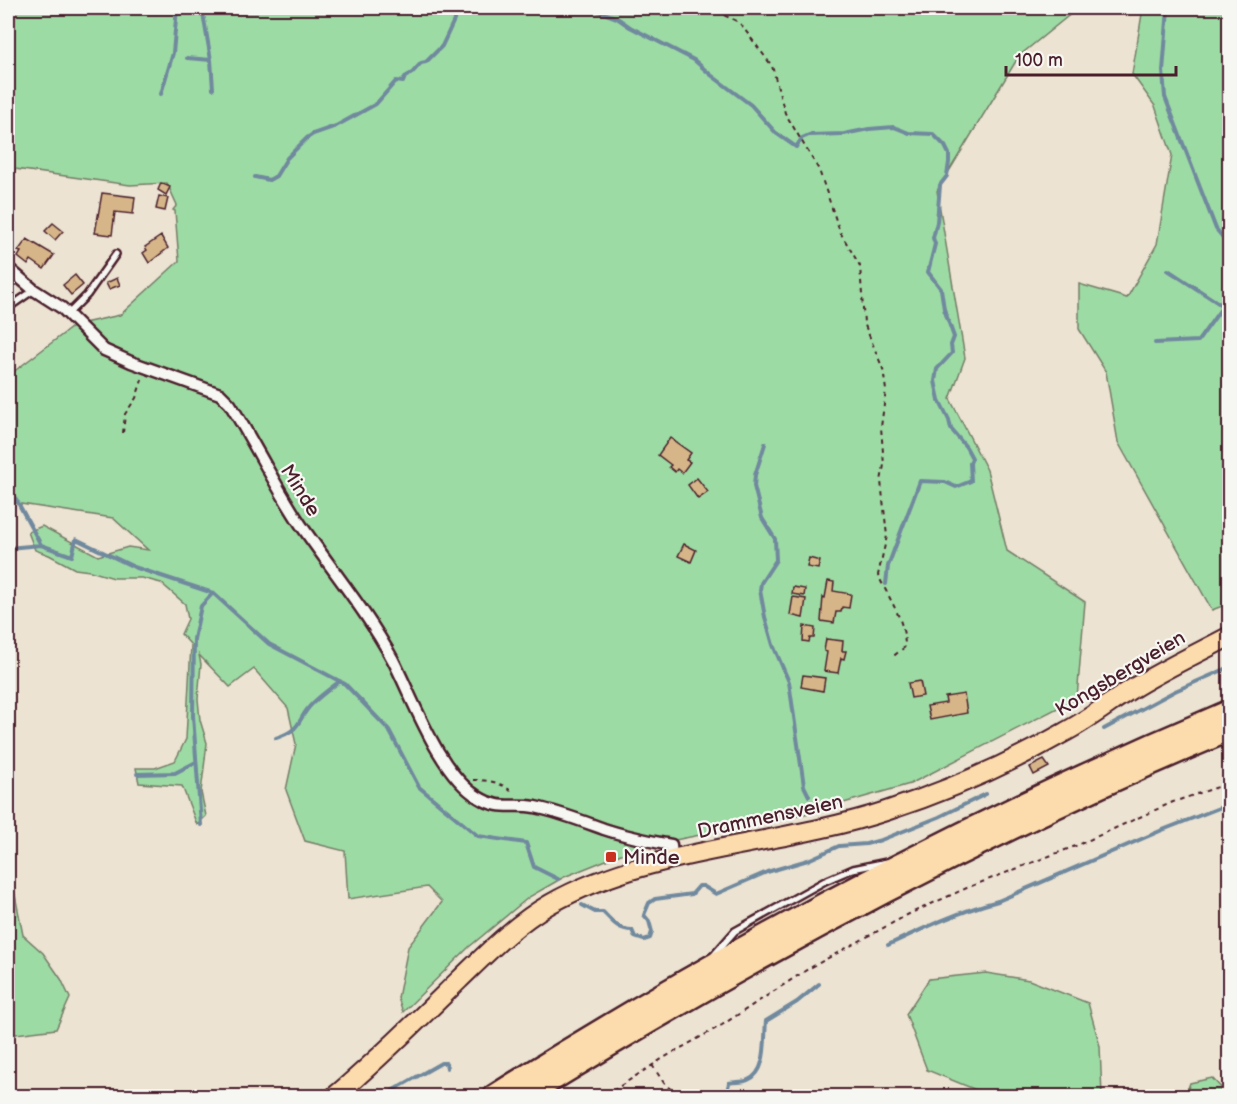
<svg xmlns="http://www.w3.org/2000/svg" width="1237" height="1104" font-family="'Balsamiq Sans',sans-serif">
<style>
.green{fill:#9ddba4;stroke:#747d68;stroke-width:1.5}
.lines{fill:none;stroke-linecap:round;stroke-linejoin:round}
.stream{stroke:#70899e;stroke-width:4}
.building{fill:#d6b689;stroke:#4a1f2b;stroke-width:1.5}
.lane-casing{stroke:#4a1f2b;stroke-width:10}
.street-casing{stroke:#4a1f2b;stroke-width:15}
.primary-casing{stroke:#4a1f2b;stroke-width:22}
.highway-casing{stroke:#4a1f2b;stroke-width:26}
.path{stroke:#4a1f2b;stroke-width:2;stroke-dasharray:4.5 4.5;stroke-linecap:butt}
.lane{stroke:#f6f6f2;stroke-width:5}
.street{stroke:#f6f6f2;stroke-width:10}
.primary{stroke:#fcdcac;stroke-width:18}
.highway{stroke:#fcdcac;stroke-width:21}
.poi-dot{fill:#c8321e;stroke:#f6f6f2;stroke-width:2}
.labels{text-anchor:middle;stroke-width:4.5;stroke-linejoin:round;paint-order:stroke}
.street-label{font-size:20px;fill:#4a1f2b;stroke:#f6f6f2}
.poi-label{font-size:20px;fill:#4a1f2b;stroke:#f6f6f2;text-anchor:start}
</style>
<rect width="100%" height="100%" fill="#ece3d2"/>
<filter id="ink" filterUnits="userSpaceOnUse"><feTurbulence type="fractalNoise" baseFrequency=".0167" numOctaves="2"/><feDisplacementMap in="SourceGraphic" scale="12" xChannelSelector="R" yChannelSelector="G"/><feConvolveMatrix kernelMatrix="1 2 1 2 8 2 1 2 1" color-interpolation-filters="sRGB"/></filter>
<g filter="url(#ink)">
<path class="green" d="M8,8h1070l-59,48 -82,135 28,167 -15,41 37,71 20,81 78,51 -8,96 -167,86 -105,30 -135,27 -44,11 -62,25 -35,20 -60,50 -66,65 -5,-14 10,-51 34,-45 -15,-15 -79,12 -3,-48 -40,-10 -19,-51 10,-46 -8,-36 -34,-39 -24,18 -31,-32 2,9 -3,35 2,21 7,23 -6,49 5,24 -9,9 -15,-39 -43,-3 -3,-15h19l20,-7 11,-22 5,-94 -10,-11 7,-15 -3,-15 -24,-21 -19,-5h-28l-24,-7 -15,-2 -26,-14 -14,-5 -7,-18 14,-6 56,30 30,-9 20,3 -35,-32 -105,-16v-126l67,-51 45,-10 59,-54 -4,-50 -2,-1 4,-5 -10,-22 -37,2 -122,-17z
M1143,8h86l1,595 -18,7 -94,-168 -12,-70 -27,-43v-45l48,14 30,-54 15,-89 -17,-49 -23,-32z
M8,880l6,10 9,45 20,18 18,26 9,19 -14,31 -48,6z
M986,973l43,7 59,23 12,43 2,50h-111l-64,-26 -21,-56 23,-35z
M1212,1078l17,18h-44l5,-13z"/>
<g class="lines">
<path class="stream" d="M202,8l9,52 2,29
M590,8l27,10 13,9 64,33 17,15 40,30 25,28 20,14 6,-9 7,-3 35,-1 25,-5 25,-2 15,6 24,1 12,12 4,8v8l-2,14 -7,9 -3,37 -4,16 2,6 -7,28 13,17 3,20 10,28 -3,8 1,8 -15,16 -2,12 4,19 10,20 2,9 15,18 6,11 -2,5 1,18 -15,6 -11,-5 -25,-1 -32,85 -2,18
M1168,8l-5,63 2,26 51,132 14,17
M187,58l24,2
M161,94l12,-41 4,-45
M255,177l14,3 7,-4 11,-18 20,-20 6,-4 23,-8 40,-22 20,-23 7,1 2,-5 7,-4 9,-10 5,-1 16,-16 14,-30 12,-7 9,-1
M1168,270l55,36h7
M1155,343l43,-2 25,-35
M765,444l-10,31 -1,11 8,32 13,21 1,21 -15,23 -1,7 5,27 8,28 16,37 15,104 5,10
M8,493l8,6 25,46 31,11 4,-17 58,28 79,26 56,51 76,40 44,46 30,57 59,49 48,7 8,24 24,12
M8,548l33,-3
M1104,729l71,-38 55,-24
M276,738c28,-9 20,-19 37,-35 8,-8 18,-15 27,-22
M137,774l38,-1 21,-11
M201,825l-8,-109 1,-77 7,-33 12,-13
M582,905l13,7h8c9,9 15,18 29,18l3,7 9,3 6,-2 2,-6 -3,-11 -5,-6 5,-12 6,-4 37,-5 7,-8h4l13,8 51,-22 41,-12 31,-14 27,-2 15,-4 58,-23 47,-23
M888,945c36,-17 72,-34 110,-44l162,-70 64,-25 6,1
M383,1096l58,-33h5l1,5
M726,1096l3,-13c6,-2 13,0 19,-3 20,-8 16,-42 18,-59l31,-19 22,-18"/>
</g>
<path class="building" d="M161,183l9,4 -4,8 -8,-5z
M102,193l33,4 -2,17 -18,-2 -3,23 -17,-2z
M159,196l9,2 -3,13 -9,-2z
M53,223l10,8 -8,9 -10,-9z
M161,236l7,12 -19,15 -6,-10 4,-3 -2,-3z
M27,239l27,16 -10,14 -13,-9 -3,5 -10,-8 3,-5 -3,-1z
M75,275l8,10 -12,10 -8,-10z
M117,278l3,7 -11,4 -3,-6z
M670,438l21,15 -5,7 4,2 -8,11 -5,-4 -2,3 -6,-5 2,-2 -13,-10z
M697,478l11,14 -10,7 -10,-14z
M684,544l12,6 -5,12 -13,-6z
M809,558l11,3 -2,8 -11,-2z
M828,581l6,1 -1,9 18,3 -2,14 -7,-1 -1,5h-5l-2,11 -13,-2 2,-24 2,1z
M793,587l12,2 -1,7 -12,-2z
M793,597l13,2 -3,19 -13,-3z
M804,626l11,2 -1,10h-4l-1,4 -6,-1z
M826,639l17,2 -1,10h4l-2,8 -3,-1 -3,15 -14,-2 3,-19 -3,-1z
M803,675l22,3 -2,13 -22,-4z
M920,681l3,15 -12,2 -3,-15z
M964,694l3,19 -37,7 -3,-14 19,-3 -1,-6z
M1044,760l5,7 -15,8 -4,-8z"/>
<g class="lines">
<g class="lane-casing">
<path id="lane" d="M8,308l26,-18
M68,314l19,-19 29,-41
M713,956l22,-25 90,-50 28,-12 34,-7"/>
</g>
<g class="street-casing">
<path id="street" d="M8,268l26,22 28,18 42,42 27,12 89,32 10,10c25,40 45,82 71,121 31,45 66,87 92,135 21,41 46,113 85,137 22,14 35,6 57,10 24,5 47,14 69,22 21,7 45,12 67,16l1,14"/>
</g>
<g class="primary-casing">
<path id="primary" d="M335,1096c43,-36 83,-76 124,-116 28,-27 56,-56 91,-76 100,-57 227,-57 336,-93 61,-20 123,-47 179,-79 23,-12 43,-28 65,-42 32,-20 66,-36 100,-54"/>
</g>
<g class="highway-casing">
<path id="highway" d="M494,1096c234,-148 480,-277 736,-385
M526,1096c225,-139 459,-264 704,-366"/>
</g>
<path class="path" d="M708,8l31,14 33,44 13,47 34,57 21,62 20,34 4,57 19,46 3,21 -5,37 3,38 -3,16 6,55 -9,39c11,24 27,44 27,72l-14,11
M123,433l2,-19 11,-16 7,-21
M473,780c17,0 29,2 41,14
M652,1065l12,18 14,13
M605,1096l60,-39 57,-32 86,-56 101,-55 60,-27 109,-42 95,-43 57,-19"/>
<use href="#lane" class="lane"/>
<use href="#street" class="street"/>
<use href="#primary" class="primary"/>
<use href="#highway" class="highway"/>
</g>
</g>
<rect class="poi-dot" x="605" y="851" width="12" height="12" rx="3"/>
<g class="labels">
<g class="street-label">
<text transform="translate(301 490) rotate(58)" y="7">Minde</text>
<text transform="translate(1120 673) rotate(-31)" y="7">Kongsbergveien</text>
<text transform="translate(770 816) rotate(-12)" y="7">Drammensveien</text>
</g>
<g class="poi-label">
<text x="623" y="864">Minde</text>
</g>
</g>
<rect width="1237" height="1104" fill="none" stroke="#f6f6f2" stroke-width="30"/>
<rect x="15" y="15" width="1207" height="1074" fill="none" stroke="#4a1f2b" stroke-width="2" filter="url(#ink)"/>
<path d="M1006 66v9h170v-9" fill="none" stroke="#4a1f2b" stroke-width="3"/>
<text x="1015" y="66" font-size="18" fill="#4a1f2b" stroke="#f6f6f2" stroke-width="4.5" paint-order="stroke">100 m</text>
</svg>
